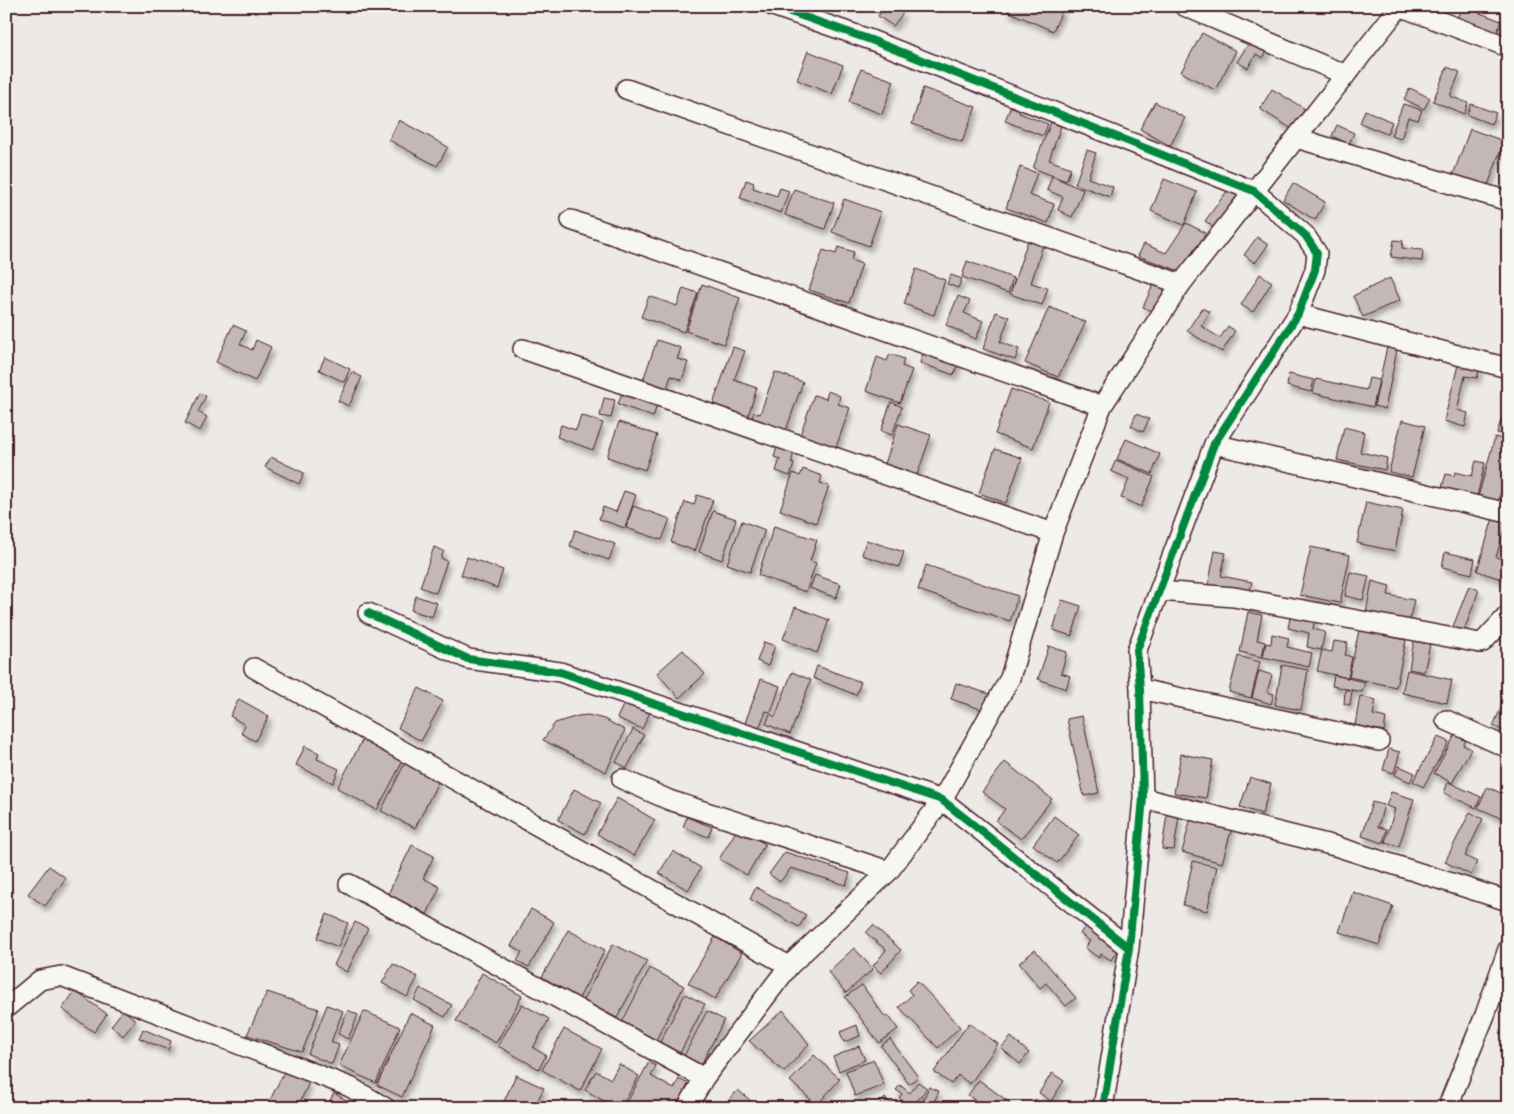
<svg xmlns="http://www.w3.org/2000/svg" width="1514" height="1114" font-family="'Architects Daughter',sans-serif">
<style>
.building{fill:#c4b7b7;stroke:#4a1f2b;filter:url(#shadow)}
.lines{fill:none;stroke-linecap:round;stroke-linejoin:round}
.minor-casing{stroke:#4a1f2b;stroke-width:22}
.minor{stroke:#f6f6f2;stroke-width:19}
.cycleway-casing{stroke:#f6f6f2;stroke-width:11}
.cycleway{stroke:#00873e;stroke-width:8}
</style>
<defs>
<filter id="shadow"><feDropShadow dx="3" dy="5.5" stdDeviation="2.5" flood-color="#0004"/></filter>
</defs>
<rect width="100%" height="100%" fill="#ece9e6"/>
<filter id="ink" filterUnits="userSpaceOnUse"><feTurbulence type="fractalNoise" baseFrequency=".02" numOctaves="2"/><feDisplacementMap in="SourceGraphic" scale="10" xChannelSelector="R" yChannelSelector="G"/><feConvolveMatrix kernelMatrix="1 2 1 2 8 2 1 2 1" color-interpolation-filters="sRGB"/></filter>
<g filter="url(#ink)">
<path class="building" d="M884,6h8l11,7 -10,13 -15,-10z
M1009,6h47l7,3 -10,22 -46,-20z
M1462,6l39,15 -4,12 -40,-15z
M1202,33l34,18 -21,39 -34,-18z
M1251,39l17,10 -5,9 -7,-4 -8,14 -11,-6z
M808,51l35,14 -11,29 -35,-14z
M1447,67l13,5 -10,24 18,7 -4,11 -31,-13z
M861,69l33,12 -12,33 -33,-12z
M923,88l53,19 -14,35 -50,-18z
M1410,88l20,10 -6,11 -20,-10z
M1272,89l33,20 -13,20 -32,-20z
M1155,102l30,16 -15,28 -30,-17z
M1012,103l10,4 -3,6 29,11 -5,12 -38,-15z
M1403,104l19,6 -4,10 -10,-3 -7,22 -10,-3z
M1471,104l25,9 -5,11 -24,-9z
M1365,110l27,12 -5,12 -27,-11z
M399,120l49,27 -11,19 -48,-26z
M1051,122l10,4 -12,34 22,8 -5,13 -33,-13z
M1337,125l17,8 -5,11 -17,-8z
M1470,129l34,12 -17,47 -34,-13z
M1087,150l9,3 -8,25 25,9 -3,10 -35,-13z
M1020,167l17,6 -8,22 25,9 -6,19 -42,-15z
M1052,176l31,14 -11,27 -14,-7 5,-13 -16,-7z
M1164,179l33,13 -13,33 -33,-14z
M746,180l8,3 -1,5 24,8 3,-8 9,3 -8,22 -41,-15z
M1293,183l32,19 -10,18 -32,-20z
M1230,187l11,9 -25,33 -11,-8z
M794,189l40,14 -9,26 -40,-14z
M844,199l37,13 -12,34 -37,-14z
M1186,223l20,10 -26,38 -42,-15 6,-12 22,9z
M1257,237l11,8 -13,18 -11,-8z
M1028,240l15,5 -12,38 17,5 -6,17 -32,-11z
M1394,240l9,1 -1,7 21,2 -1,11 -31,-4z
M838,247l16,5 -3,8 11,4 -13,39 -40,-13 14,-40 13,4z
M967,261l46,17 -5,15 -46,-16z
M916,269l29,11 -11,35 -30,-11z
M1260,274l12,8 -19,30 -12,-7z
M951,275l11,4 -4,9 -11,-4z
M1390,278l10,22 -37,17 -10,-21z
M1155,281l14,7 -12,26 -14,-7z
M702,284l38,14 -16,46 -38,-13z
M683,288l15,5 -14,39 -43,-15 8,-21 28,10z
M958,296l12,5 -6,12 19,8 -7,18 -30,-14z
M1049,307l37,15 -28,55 -33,-14z
M1202,308l8,4 -9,14 19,12 8,-12 7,5 -13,21 -35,-21z
M996,312l13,5 -9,25 19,7 -4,11 -32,-11z
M233,325l13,6 -6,13 12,6 4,-10 15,7 -16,34 -39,-19z
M657,340l24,8 -4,11 11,3 -6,18 -11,-4 -5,15 -24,-8z
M925,346l35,12 -6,17 -34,-12z
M733,347l12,4 -11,29 23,8 -10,31 -35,-12z
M1387,347l10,3 -12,59 -11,-3z
M890,354l14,5 -2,7 10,4 -12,33 -34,-12 11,-34 10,4z
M325,357l25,12 -6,13 -25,-12z
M1459,361l21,6 -3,11 -12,-2 -8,34 11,3 -3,14 -21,-6z
M352,372l10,5 -13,29 -11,-5z
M775,372l28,10 -18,51 -34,-12 3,-9 6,2z
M1289,374l25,6 -3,12 -24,-6z
M1369,378l10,2 -6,27 -60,-14 3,-14 50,11z
M1011,389l38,13 -16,46 -38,-14z
M828,391l12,5 -2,8 12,4 -14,39 -36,-12 14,-40 12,4z
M200,393l6,3 -8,16 9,5 -7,14 -15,-8z
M622,393l35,12 -4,12 -35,-13z
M604,398l11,2 -4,18 -11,-2z
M891,402l11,5 -10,28 -11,-4z
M1136,414l13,5 -6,13 -12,-6z
M1503,414l5,1v21l-11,-3z
M581,415l22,8 -10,27 -36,-13 4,-12 15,5z
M1402,420l23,6 -13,51 -23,-5z
M619,422l38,13 -12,35 -38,-13z
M898,424l33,11 -14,40 -32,-11z
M1344,427l20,5 -4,20 27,6 -2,12 -48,-10z
M1495,437l13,4v27l-10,34 -20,-5z
M1126,439l34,15 -8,20 -35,-15z
M777,447l17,6 -3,10 3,1 -4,12 -14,-5 4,-12 -6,-2z
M995,449l27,9 -16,45 -27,-10z
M271,457l33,16 -5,11 -34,-17z
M1116,460l38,17 -13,30 -20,-9 8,-19 -18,-8z
M1476,461l9,2 -8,33 -35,-9 4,-13 8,2 1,-4 17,4z
M803,469l19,7 -2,7 9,3 -13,37 -36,-13 13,-37 7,3z
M624,491l12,4 -11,33 -26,-9 4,-12 13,5z
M697,495l16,5 -18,51 -24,-9 14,-40 9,3z
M1366,502l37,8 -8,41 -38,-8z
M633,506l37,13 -8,21 -36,-12z
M713,511l23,8 -14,41 -23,-8z
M1493,518l14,4 -11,35 10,3 -2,6 4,1v14l-31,-10z
M742,521l23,9 -15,42 -23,-8z
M774,526l43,14 -7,21 6,2 -10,29 -48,-17z
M575,530l40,14 -6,16 -39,-14z
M866,540l38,12 -5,15 -37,-12z
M434,547l10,4 -3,7 6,3 -11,32 -16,-6z
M1311,547l39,8 -10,48 -40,-8z
M1215,551l11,2 -5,23 31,6 -3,12 -41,-8z
M1445,552l30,7 -3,15 -30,-7z
M467,557l36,13 -6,18 -36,-13z
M926,565l92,31 -8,25 -92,-31z
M1350,572l19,4 -6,24 -18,-4z
M815,575l26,9 -5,14 -26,-10z
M1372,581l18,5 -2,9 26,5 -5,22 -43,-9z
M1469,586l10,4 -16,43 -11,-4z
M416,596l21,7 -5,14 -21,-7z
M1062,600l19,6 -9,30 -19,-6z
M795,607l34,13 -12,33 -34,-14z
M1248,612l14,3 -5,25 8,2 -3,15 -22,-5z
M1291,613l24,5 -2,11 12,3 -4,18 -14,-3 2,-14 -21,-5z
M1359,630l47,10 -10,47 -47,-10z
M1272,634l17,4 -2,9 25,6 -3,14 -46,-10 3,-14 5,1z
M1334,641l14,2 -3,12 7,2 -4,21 -31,-7 5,-21 10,2z
M1414,641l16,3 -6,28 -15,-3z
M764,642l11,4 -7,20 -11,-5z
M1049,646l18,6 -6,21 9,3 -4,13 -28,-10z
M683,650l22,24 -26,24 -22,-25z
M1238,656l22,6 -9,36 -22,-6z
M1282,665l26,5 -7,40 -26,-5z
M817,666l44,16 -5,13 -43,-17z
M1407,670l45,10 -5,23 -45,-10z
M1259,671l13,4 -5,17 7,2 -3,10 -19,-6z
M792,672l19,8 -21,54 -24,-10 4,-10 5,3z
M1334,675l31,7 -3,10 -30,-6z
M761,679l19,7 -9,26 -5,-1 -7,17 -14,-5z
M956,683l36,12 -5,16 -36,-12z
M419,688l24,13 -22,40 -23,-13z
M1345,690h7l-2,15 -6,-1z
M1360,696l16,4 -3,15 13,3 -2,13 -29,-6z
M239,699l30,17 -14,25 -14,-8 4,-8 -15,-9z
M626,699l25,11 -9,19 -25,-11z
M1502,706l6,3v24l-15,-7z
M588,715l16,4 21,11 -19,42 -63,-32 12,-17 23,-7z
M1082,716l17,77 -15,3 -17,-77z
M633,729l11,6 -17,33 -11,-6z
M365,735l40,22 -28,53 -40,-22z
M1455,735l11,6 -3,4 8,4 -19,34 -18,-10z
M1438,737l11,5 -26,45 -10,-6z
M305,746l14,7 -2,6 22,10 -6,14 -37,-18z
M1389,749l11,3 -6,21 -11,-3z
M1181,754l32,6 -7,38 -32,-5z
M1005,762l47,37 -31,40 -25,-18 9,-12 -23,-17z
M405,763l34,17 -24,48 -34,-17z
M1399,766l16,7 -5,9 -15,-7z
M1250,777l21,7 -9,30 -22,-7z
M1448,782l33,15 -5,11 -32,-15z
M1487,787l21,9v25l-30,-13z
M574,789l27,14 -16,31 -27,-14z
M1391,792l23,7 -15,47 -14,-4 10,-33 -9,-3z
M617,798l38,22 -21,36 -37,-22z
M1372,802l12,3 -6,22 9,2 -4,14 -21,-7z
M1470,812l13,7 -18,37 12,6 -6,13 -26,-13z
M1192,813l41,11 -11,39 -40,-11z
M1167,814l12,2 -5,34 -12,-1z
M1054,816l25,19 -22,28 -24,-18z
M687,817l25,10 -4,10 -25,-10z
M738,828l27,16 -18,31 -28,-16z
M412,845l22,11 -11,22 17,9 -13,27 -39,-20z
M673,851l28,17 -13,22 -29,-17z
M785,852l65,21 -4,12 -55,-17 -11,14 -11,-8z
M1193,861l24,6 -10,44 -24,-6z
M49,866l17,12 -21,28 -17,-12z
M756,887l50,28 -7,12 -49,-28z
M1353,892l40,14 -14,39 -40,-13z
M531,909l23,13 -25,45 -12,-6 5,-9 -11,-6z
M327,914l21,9 -10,24 -21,-9z
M355,922l13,6 -21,44 -13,-7z
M873,925l28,25 -20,23 -8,-7 13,-16 -20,-17z
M1085,926l33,23 -7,11 -10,-6 -2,4 -14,-10 5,-7 -10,-7z
M568,930l37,20 -26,48 -37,-21z
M715,937l27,16 -27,46 -27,-16z
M613,944l34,17 -30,57 -34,-18z
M854,948l19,21 -27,24 -18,-21z
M1035,950l41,48 -10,8 -20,-23 -6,5 -21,-25z
M393,964l25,13 -11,20 -25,-14z
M650,968l34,18 -28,54 -34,-18z
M482,973l40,23 -26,47 -40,-22z
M917,981l43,46 -22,21 -39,-41 13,-12 -4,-5z
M862,985l23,32 3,-2 10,14 -19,14 -34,-46z
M420,988l32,17 -7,12 -31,-17z
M75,991l32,23 -13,18 -32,-23z
M267,992l52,17 -17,43 -55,-17z
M685,994l20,10 -25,49 -20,-11z
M522,1004l27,15 -16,29 13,7 -7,14 -41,-23z
M327,1005l16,6 -12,31 8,3 -7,19 -24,-10z
M123,1010l13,10 -13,16 -12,-10z
M348,1010l10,5 -10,24 -10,-5z
M783,1010l26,34 -25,28 -35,-31z
M364,1011l36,16 -24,56 -37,-17z
M707,1011l17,9 -23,45 -17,-9z
M410,1013l25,12 -33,72 -25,-12z
M969,1023l29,21 -28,40 -12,-9 -7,9 -17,-12z
M857,1025l3,11 -16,6 -4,-10z
M143,1029l28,12 -3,9 -29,-12z
M564,1029l38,20 -22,42 -38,-21z
M1011,1037l18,16 -9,11 -19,-16z
M890,1039l28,38 -9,7 -28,-38z
M859,1046l6,14 -26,11 -6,-14z
M814,1055l26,24 -23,26 -27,-24z
M874,1060l10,25 -29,11 -9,-25z
M649,1062l7,4 -5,10 23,13 5,-10 13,7 -12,22h-56z
M619,1064l20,12 -18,32h-5l-31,-18 11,-19 15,8z
M285,1070l24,13 -12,25h-21l-8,-4z
M1052,1073l12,8 -13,20 -12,-8z
M516,1075l28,13 -10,20h-33z
M979,1080l31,23 -3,5h-22l-17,-13z
M918,1082l9,6 -15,20 -13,-10 3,-4 -6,-4 4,-5 10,8z
M929,1087l10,4 -6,13 -10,-4z
M738,1090l21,18h-37z
M334,1093l25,15h-33z
M885,1098l11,10h-21z
M1035,1099l12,9h-18z"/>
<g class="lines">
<g class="minor-casing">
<path id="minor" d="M773,6l98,34 383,151 51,44 12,18 -2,17 -17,44 -84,130 -77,206 3,39 3,109 -14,150 -26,160
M1184,6l162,69
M1399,6l109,41
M626,89l555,195
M1296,138l212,63
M571,220l531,186
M1298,314l210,54
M523,349l530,184
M1214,444l294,69
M1159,591l75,6 246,46 3,-1 25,-27
M368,613l100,46 92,13 382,128 187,148
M254,668l535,298
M1140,689l239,52
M1446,720l62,28
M622,779l47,21 220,71
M1143,798l192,48 173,55
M349,884l355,194
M6,1008l34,-28 21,-4 289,111 36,21
M687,1108l17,-30 85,-112 100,-95 53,-71 68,-122 43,-145 49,-127 79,-122 219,-278
M1456,1108l-6,-7 35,-86 23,-66"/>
</g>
<use href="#minor" class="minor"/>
<g class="cycleway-casing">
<path id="cycleway" d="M773,6l98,34 383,151 51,44 12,18 -2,17 -17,44 -84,130 -77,206 3,39 3,109 -14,150 -26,160
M368,613l100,46 92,13 382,128 187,148"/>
</g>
<use href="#cycleway" class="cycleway"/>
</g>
</g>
<rect width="1514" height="1114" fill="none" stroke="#f6f6f2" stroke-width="25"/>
<rect x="12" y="12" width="1489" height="1089" fill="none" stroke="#4a1f2b" stroke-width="2" filter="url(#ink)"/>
</svg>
